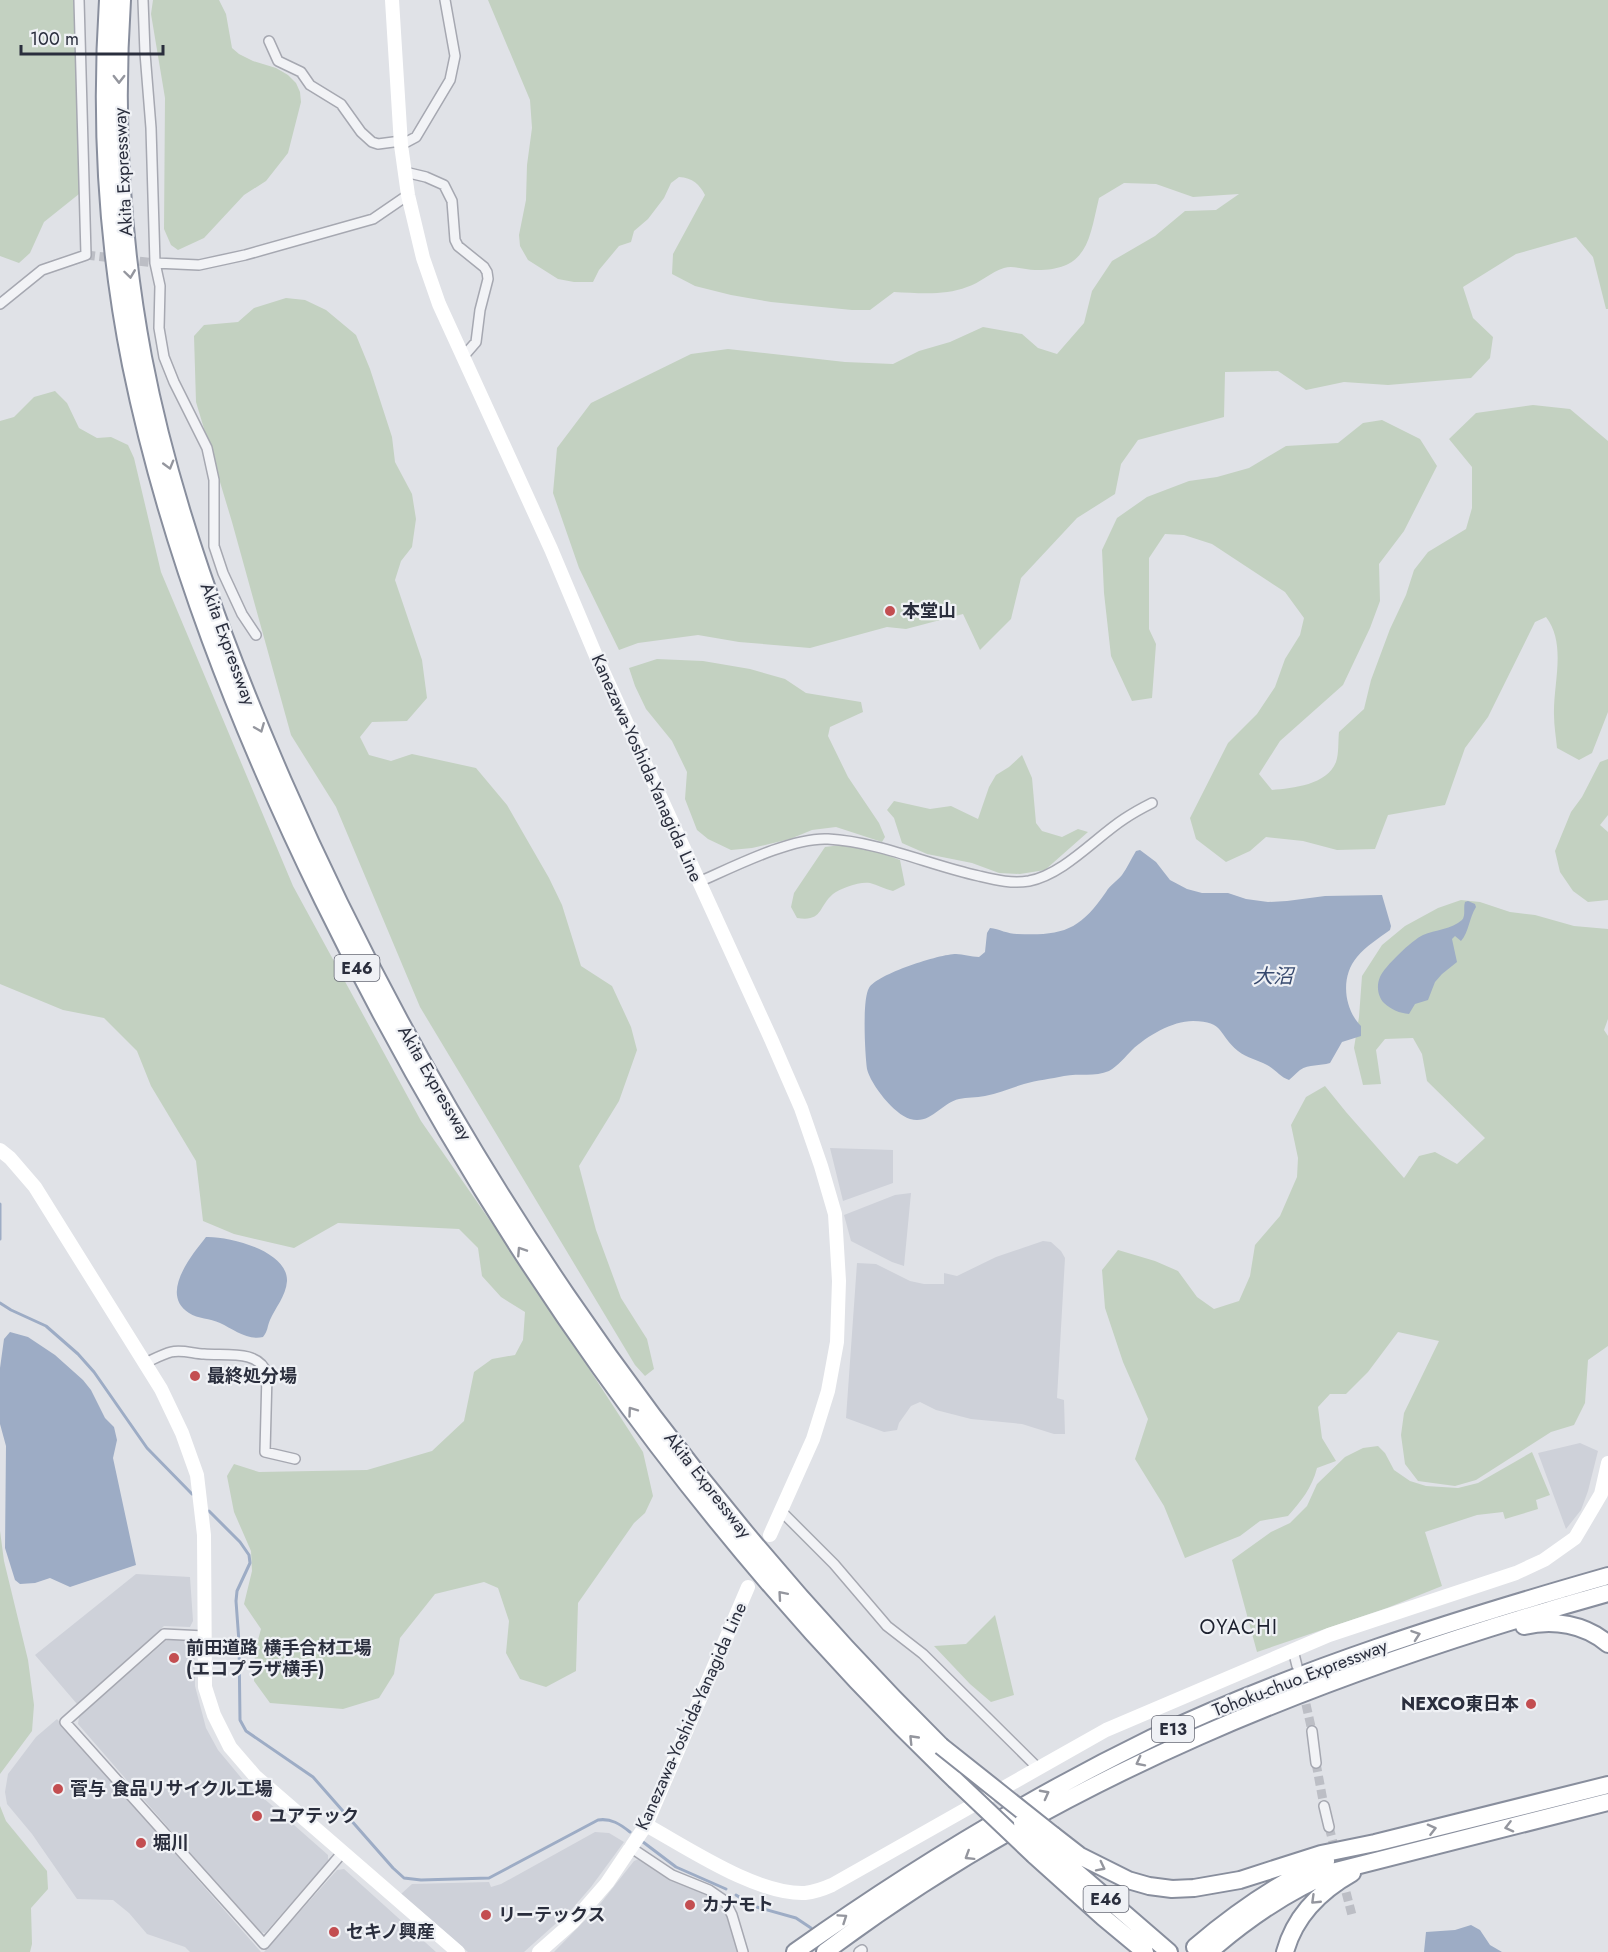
<svg xmlns="http://www.w3.org/2000/svg" width="1608" height="1952" font-family="Jost,'Noto Sans JP',sans-serif">
<style>
.built{fill:#ced1d9}
.green{fill:#c3d1c1}
.water{fill:#9dacc5}
.lines{fill:none;stroke-linecap:round;stroke-linejoin:round}
.stream{stroke:#9dacc5;stroke-width:3}
.street-tunnel{stroke:#bcbec5;stroke-width:9;stroke-dasharray:9 4.5;stroke-linecap:butt}
.street-casing{stroke:#a6a8b1;stroke-width:12}
.highway-casing{stroke:#888e9d;stroke-width:20}
.street{stroke:#f2f3f6;stroke-width:9}
.secondary{stroke:#fff;stroke-width:14}
.highway{stroke:#fff;stroke-width:16}
.highway-bridge-casing{stroke:#888e9d;stroke-width:20;stroke-linecap:butt}
.highway-bridge{stroke:#fff;stroke-width:16}
.oneway{stroke:#94969e}
.poi-dot{fill:#c34e51;stroke:#eff1f5;stroke-width:2}
.labels{text-anchor:middle;stroke-width:4.5;stroke-linejoin:round;paint-order:stroke}
.shield{fill:#eff1f5;stroke:#656874;stroke-width:1.5}
.shield-label{font-size:16px;font-weight:bold;fill:#2a2e3d}
.street-label{font-size:18px;fill:#2a2e3d;stroke:#eff1f5}
.poi-label{font-size:18px;font-weight:bold;fill:#2a2e3d;stroke:#eff1f5;text-anchor:start}
.water-label{font-size:20px;font-style:italic;fill:#37496e;stroke:#eff1f5}
.neighbourhood-label{font-size:20px;letter-spacing:1.5px;fill:#1c202e;stroke:#eff1f5}
</style>
<rect width="100%" height="100%" fill="#e0e2e7"/>
<path class="built" d="M830,1148l63,2v33l-50,18z
M911,1193l-7,73 -12,-4 -41,-21 -7,-26 51,-20z
M1043,1241l8,1 10,9 4,7 -8,140 7,2 1,34h-11l-32,-10 -51,-5 -35,-9 -16,-8 -9,4 -12,17 -2,7 -13,2 -38,-14 11,-155 19,1 34,17 14,3h20v-11l13,3 39,-19z
M1580,1443l18,8 -10,40 -7,19 -15,19 -28,-76z
M136,1574l54,3 3,44 -3,6 -26,-1 -87,78 -42,-49z
M169,1638h19l6,5 1,43 11,42 12,22 25,30 85,75v6l-63,72 -6,-1 -181,-208 1,-7z
M57,1719l204,233h-71l-5,-5 -38,-13 -18,-21 -16,-13 -36,-1 -45,-65 -25,-30 -2,-12 3,-18 28,-37z
M595,1832l14,1 15,9 -33,45 -20,23 -47,42h-56l-67,-58 11,-10 77,-2 2,5 10,-3z
M641,1858l66,34 14,11 6,6 14,43h-187l43,-44 37,-47z
M344,1869l92,83h-172l73,-82z"/>
<path class="green" d="M0,0h75l4,194 -35,28 -14,31 -11,10 -19,-7z
M153,0h66l7,14 6,34 7,6 14,7 23,7 12,7 8,8 4,9 1,10 -13,51 -22,28 -22,14 -40,43 -26,12 -7,-5 -7,-16 1,-131 -14,-84z
M488,0h1120v309h-2l-13,-52 -17,-20 -60,17 -53,33 10,31 20,19 -3,21 -19,20 -83,7 -44,-3 -38,8 -28,-19 -53,1 -1,45 -86,23 -17,24 -6,30 -38,24 -56,60 -10,41 -31,31 -17,-36 -57,15 -19,-2 -77,21 -71,-6 -41,-7 -60,8 -19,7 -40,-82 -26,-75 4,-45 34,-45 100,-49 37,-5 117,13 48,2 26,-13 31,-9 33,-15 39,7 16,14 19,6 27,-31 8,-32 20,-30 43,-25 30,-25 31,-1 23,-16 -46,3 -37,-13 -32,-1 -25,15c-10,42 -11,73 -64,72 -9,0 -22,-5 -31,-2 -13,4 -24,15 -37,19 -23,9 -49,6 -73,5l-24,18h-18l-81,-8 -40,-7 -36,-9 -23,-12 1,-20 32,-59c-6,-11 -12,-17 -26,-18l-8,6 -7,15 -16,21 -14,12 -3,11 -12,4 -20,24 -6,12h-19l-16,-3 -30,-19 -8,-14 -1,-11 7,-35 1,-35 5,-37 -2,-28z
M286,298l19,2 21,10 30,25 14,34 22,68 3,25 17,32 4,25 -4,28 -11,14 -6,19 27,80 5,38 -20,23 -35,1 -12,15 9,18 22,6 21,-7 64,14 31,37 42,73 13,27 19,61 31,20 19,41 6,23 -18,51 -40,65 17,64 25,68 26,41 7,30 -9,7 -10,-11 -215,-358 -84,-200 -45,-72 -59,-213 -36,-120 -2,-66 10,-11 34,-3 16,-14z
M55,391l12,12 12,25 18,10 14,-1 17,8 6,13 27,114 132,314 128,235 117,169 105,162 10,44 -8,17 -11,10 -56,80 -2,68 -30,16 -26,-8 -14,-26 3,-32 -11,-33 -14,-6 -49,12 -35,44 -6,36 -15,24 -36,11 -73,-6 -16,-22 1,-30 6,-22 -17,-25 8,-33 -1,-20 -17,-39 -7,-36 7,-12 25,8 108,-2 65,-19 32,-30 10,-49 18,-13 23,-4 8,-15 2,-28 -24,-15 -19,-21 -4,-28 -19,-19 -121,-6 -44,25 -60,-14 -31,-13 -7,-60 -45,-75 -14,-35 -33,-33 -41,-8 -63,-26v-563l14,-4 20,-20z
M1533,405l37,4 38,32v271l-16,41 -13,7 -22,-12c-1,-11 -3,-22 -3,-33 -1,-31 13,-71 -8,-98l-11,5 -47,95 -23,31 -20,57 -57,10 -13,34 -38,1 -34,-9 -37,-4 -16,14 -24,11 -30,-23 -6,-21 38,-75 29,-29 18,-27 10,-28 15,-24 4,-17 -19,-26 -73,-48 -28,-9 -19,-1 -16,24v71l7,15 -4,54 -20,3 -21,-45 -7,-63 -2,-43 15,-32 30,-21 42,-16 28,-4 32,-9 37,-22 52,-3 25,-20 19,-3 38,19 17,27 -33,65 -25,33 1,37 -10,27 -27,57 -63,56 -21,33 13,16c21,-2 55,-5 64,-28 3,-8 2,-21 3,-30l25,-23 7,-29 19,-51 16,-34 8,-25 14,-18 38,-23 6,-21v-41l-23,-28 27,-26z
M657,659l46,2 47,8 35,10 21,14 55,9 2,10 -33,15 -2,9 20,41 31,46 6,14 -3,5 -46,-15 -24,3 -22,9 -38,9 -21,2 -23,-11 -11,-9 -12,-31 2,-27 -15,-31 -26,-32 -11,-23 -6,-18z
M1022,755l10,23 4,45 6,8 20,6 16,-8 10,3 -43,38 -25,4 -21,-1 -27,-10 -45,-9 -25,-11 -8,-25 -7,-8 7,-9 36,8 21,-3 27,13 11,-32 7,-12 13,-8z
M1608,759v56l-8,10 8,7v68l-20,2 -15,-11 -13,-19 -5,-21 16,-39 11,-15 18,-35z
M841,845l37,7 22,8 5,25 -12,6c-8,-2 -16,-6 -23,-8 -10,-2 -29,5 -37,11 -15,13 -10,28 -36,24l-6,-11 3,-14 31,-46z
M1461,900l19,2 30,10 25,3 39,11 34,3v90l-4,11 4,6v310l-20,14 -3,43 -11,22 -23,7 -75,48 -21,6 -37,-5 -13,-17 -4,-29 3,-22 35,-72 -41,-9 -30,40 -22,22h-16l-12,13 4,31 14,23 -19,7c-5,20 -16,33 -29,48l-28,5 -20,15 -55,22 -21,-52 -29,-47 13,-40 -25,-57 -18,-54 -3,-38 16,-20 37,11 23,10 19,26 17,12 25,-8 11,-25 5,-31 25,-29 17,-39 1,-19 -7,-33 15,-28 19,-11 21,26 58,66 15,-22 16,-4 22,12 28,-26 -58,-57 -5,-27 -9,-16 -28,1 -9,11 5,34 -18,1 -9,-37 5,-31 3,-41 20,-31 23,-19 33,-18z
M1378,1446l7,7 9,17 16,11 16,5 32,2 20,-5 54,-31 18,43 -14,5 2,9 -33,10 -2,-7 -26,3 -52,17 17,54 -55,22 -130,44 -25,-92 39,-28 19,-9 17,-17 10,-22 28,-27 18,-9z
M0,1531l4,30 24,99 6,45 -2,26 -32,43z
M995,1615l19,80 -23,7 -21,-18 -36,-38 32,-2z
M0,1806l6,15 41,50 1,18 -17,19 1,36 -2,8h-30z"/>
<path class="water" d="M1140,850l16,12 14,18 17,9 15,4h26l18,6 22,3 19,-1 38,-5 57,-1 9,31 -1,4c-11,8 -24,16 -33,27 -17,20 -13,52 4,69v10l-19,6 -12,21c-10,3 -21,1 -30,7 -4,3 -7,7 -11,10 -9,-3 -14,-11 -22,-15 -9,-5 -20,-7 -29,-14 -20,-16 -13,-30 -45,-30 -21,0 -46,15 -61,29 -7,7 -14,16 -23,21 -14,6 -30,2 -45,5 -13,3 -27,4 -40,8 -13,4 -25,9 -39,12 -9,2 -18,1 -26,3 -18,4 -28,26 -49,20 -16,-5 -39,-34 -43,-50 -2,-14 -5,-70 2,-81 8,-14 71,-34 87,-34 7,0 15,3 23,3l6,-5 2,-19 3,-5c9,1 18,6 27,6 46,2 63,-4 89,-42 4,-7 11,-11 16,-17 5,-7 9,-16 14,-24z
M1468,901l7,3 1,3c-7,11 -7,25 -15,34l-6,-5 -3,3 5,23 -15,12 -7,8 -7,18 -13,4 -6,10c-10,-1 -17,-4 -25,-11 -6,-6 -8,-17 -4,-26 4,-10 32,-37 43,-42 12,-5 29,-6 39,-15 4,-5 1,-12 3,-18z
M206,1237c23,-1 82,14 81,44 -1,15 -12,27 -17,39 -3,7 -2,11 -7,17 -15,4 -30,-8 -43,-14 -10,-5 -22,-4 -31,-10 -30,-19 3,-58 17,-76z
M10,1332l18,5 27,18 28,25 8,10 14,28 9,9 3,13 -4,18 23,107 -66,22 -20,-9 -15,5 -15,1 -5,-4 -10,-32 1,-102 -6,-22v-56l4,-29z
M1471,1925l9,5 10,15 12,7h-78l2,-20 29,-2z"/>
<g class="lines">
<path class="stream" d="M0,1204v35
M0,1303l11,7 35,16 32,28 16,18 53,76 45,46
M209,1511l31,31 9,13 1,8 -13,28 -1,10 3,41 1,78 6,11 67,46 80,91 11,10 17,2 68,-2 109,-58c13,-2 22,4 32,12
M643,1842l33,25 50,22
M736,1895l17,11 43,12 15,10"/>
<path class="street-tunnel" d="M86,255l69,8
M1303,1691l9,40
M1316,1763l8,43
M1329,1827l23,88"/>
<g class="street-casing">
<path id="street" d="M143,0l2,53 6,75 4,135 5,23 -1,42 5,29 10,25 33,66 7,32v66l9,27 19,41 14,21
M269,41l9,20 23,11 9,13 31,19 20,28 11,10 6,2 23,-3
M401,145l15,-8 34,-57 5,-24 -10,-56
M405,172l21,5 18,8 8,16 3,39 3,6 26,21 3,5 1,7 -8,31 -4,32 -13,15
M155,263l44,2 46,-10 128,-36 35,-24
M0,304l42,-34 44,-15 -7,-255
M699,882c34,-15 93,-45 129,-43 52,3 101,26 151,37 17,4 33,8 50,5 35,-7 66,-43 95,-62 9,-6 18,-11 28,-16
M145,1363c9,-4 18,-9 26,-11 11,-3 23,2 33,2 21,2 55,-5 63,20l-2,78 30,7
M781,1511l53,53 53,62 36,28 115,114
M204,1636l-40,-2 -99,88 199,222 79,-92
M1293,1650l4,16
M1312,1731l4,32
M1324,1806l5,21
M630,1847l42,28 37,15 16,11 7,14 11,37
M859,1952l3,-2"/>
</g>
<g class="highway-casing">
<path id="highway" d="M108,0c-8,122 -1,245 23,365 38,186 109,365 192,535 159,325 370,629 632,880
M122,0c-8,120 -1,239 21,357 28,146 81,288 140,424 156,358 380,690 658,965
M1524,1626c29,-7 61,-2 84,18
M1053,1835l27,21 48,24 21,6 23,3 22,-1 46,-8 81,-26 54,-11 233,-58
M1044,1844l125,108
M1034,1855l69,62 42,35
M1195,1947c40,-34 83,-64 131,-86
M795,1952c114,-81 232,-153 357,-214 146,-69 302,-118 456,-162
M825,1952c233,-175 504,-281 783,-359
M1209,1952c38,-33 79,-62 127,-81l272,-69
M1285,1952c10,-37 35,-61 67,-79"/>
</g>
<use href="#street" class="street"/>
<path class="secondary" d="M392,0l9,145 7,50 15,63 16,46 112,245 45,107 175,383 30,69 20,58 14,48 4,67 -2,61 -9,49 -15,48 -43,96
M0,1150l10,8 25,29 126,202 21,44 15,42 7,60 1,152 9,28 16,32 25,29 203,176
M646,1825c42,23 111,70 159,68 9,-1 18,-4 27,-8l274,-155 223,-95 187,-62 28,-13 31,-22 26,-44 7,-31
M539,1952l34,-30 34,-39 39,-58 102,-238"/>
<use href="#highway" class="highway"/>
<g class="highway-bridge-casing">
<path id="highway-bridge" d="M941,1746l112,89
M955,1780l79,75
M1022,1823l22,21"/>
</g>
<use href="#highway-bridge" class="highway-bridge"/>
</g>
<defs><path id="oneway-chevron" d="M-2-3.5L2.5 0L-2 3.5" fill="none" stroke-width="1.6" stroke-linecap="round" stroke-linejoin="round" transform="scale(1.5)"/></defs>
<g class="oneway">
<use href="#oneway-chevron" transform="translate(119 79) rotate(90)"/>
<use href="#oneway-chevron" transform="translate(130 274) rotate(82)"/>
<use href="#oneway-chevron" transform="translate(169 465) rotate(74)"/>
<use href="#oneway-chevron" transform="translate(260 728) rotate(68)"/>
<use href="#oneway-chevron" transform="translate(521 1251) rotate(-123)"/>
<use href="#oneway-chevron" transform="translate(632 1411) rotate(-126)"/>
<use href="#oneway-chevron" transform="translate(782 1595) rotate(-131)"/>
<use href="#oneway-chevron" transform="translate(1416 1635) rotate(-19)"/>
<use href="#oneway-chevron" transform="translate(913 1739) rotate(-134)"/>
<use href="#oneway-chevron" transform="translate(1140 1762) rotate(153)"/>
<use href="#oneway-chevron" transform="translate(1045 1794) rotate(-28)"/>
<use href="#oneway-chevron" transform="translate(1509 1827) rotate(166)"/>
<use href="#oneway-chevron" transform="translate(1432 1829) rotate(-14)"/>
<use href="#oneway-chevron" transform="translate(969 1856) rotate(148)"/>
<use href="#oneway-chevron" transform="translate(1101 1867) rotate(27)"/>
<use href="#oneway-chevron" transform="translate(1315 1900) rotate(136)"/>
<use href="#oneway-chevron" transform="translate(843 1918) rotate(-34)"/>
</g>
<g class="poi-dot">
<circle cx="890" cy="611" r="6"/>
<circle cx="195" cy="1376" r="6"/>
<circle cx="174" cy="1658" r="6"/>
<circle cx="1531" cy="1704" r="6"/>
<circle cx="58" cy="1789" r="6"/>
<circle cx="257" cy="1816" r="6"/>
<circle cx="141" cy="1843" r="6"/>
<circle cx="690" cy="1905" r="6"/>
<circle cx="486" cy="1915" r="6"/>
<circle cx="334" cy="1932" r="6"/>
</g>
<g class="labels">
<g class="shield">
<rect x="334.5" y="955" width="45" height="26" rx="4.5"/>
<rect x="1152" y="1716" width="42" height="26" rx="4.5"/>
<rect x="1083.5" y="1886" width="45" height="26" rx="4.5"/>
</g>
<g class="shield-label">
<text x="357" y="974">E46</text>
<text x="1173" y="1735">E13</text>
<text x="1106" y="1905">E46</text>
</g>
<g class="street-label">
<text transform="translate(123 172) rotate(-93)" y="6">Akita Expressway</text>
<text transform="translate(228 644) rotate(70)" y="6">Akita Expressway</text>
<text transform="translate(647 768) rotate(66)" y="6">Kanezawa-Yoshida-Yanagida Line</text>
<text transform="translate(435 1083) rotate(60)" y="6">Akita Expressway</text>
<text transform="translate(708 1485) rotate(52)" y="6">Akita Expressway</text>
<text transform="translate(1300 1678) rotate(-21)" y="6">Tohoku-chuo Expressway</text>
<text transform="translate(691 1716) rotate(-66)" y="6">Kanezawa-Yoshida-Yanagida Line</text>
</g>
<g class="poi-label">
<text x="902" y="617">本堂山</text>
<text x="207" y="1382">最終処分場</text>
<text x="186" y="1654">前田道路 横手合材工場<tspan x="186" dy="21">(エコプラザ横手)</tspan></text>
<text x="1519" y="1710" text-anchor="end">NEXCO東日本</text>
<text x="70" y="1795">菅与 食品リサイクル工場</text>
<text x="269" y="1822">ユアテック</text>
<text x="153" y="1849">堀川</text>
<text x="702" y="1911">カナモト</text>
<text x="498" y="1921">リーテックス</text>
<text x="346" y="1938">セキノ興産</text>
</g>
<g class="water-label">
<text x="1273" y="983">大沼</text>
</g>
<g class="neighbourhood-label">
<text x="1239" y="1634">OYACHI</text>
</g>
</g>
<path d="M21 45v9h142v-9" fill="none" stroke="#2a2e3d" stroke-width="3"/>
<text x="30" y="45" font-size="18" fill="#2a2e3d" stroke="#eff1f5" stroke-width="4.5" paint-order="stroke">100 m</text>
</svg>
